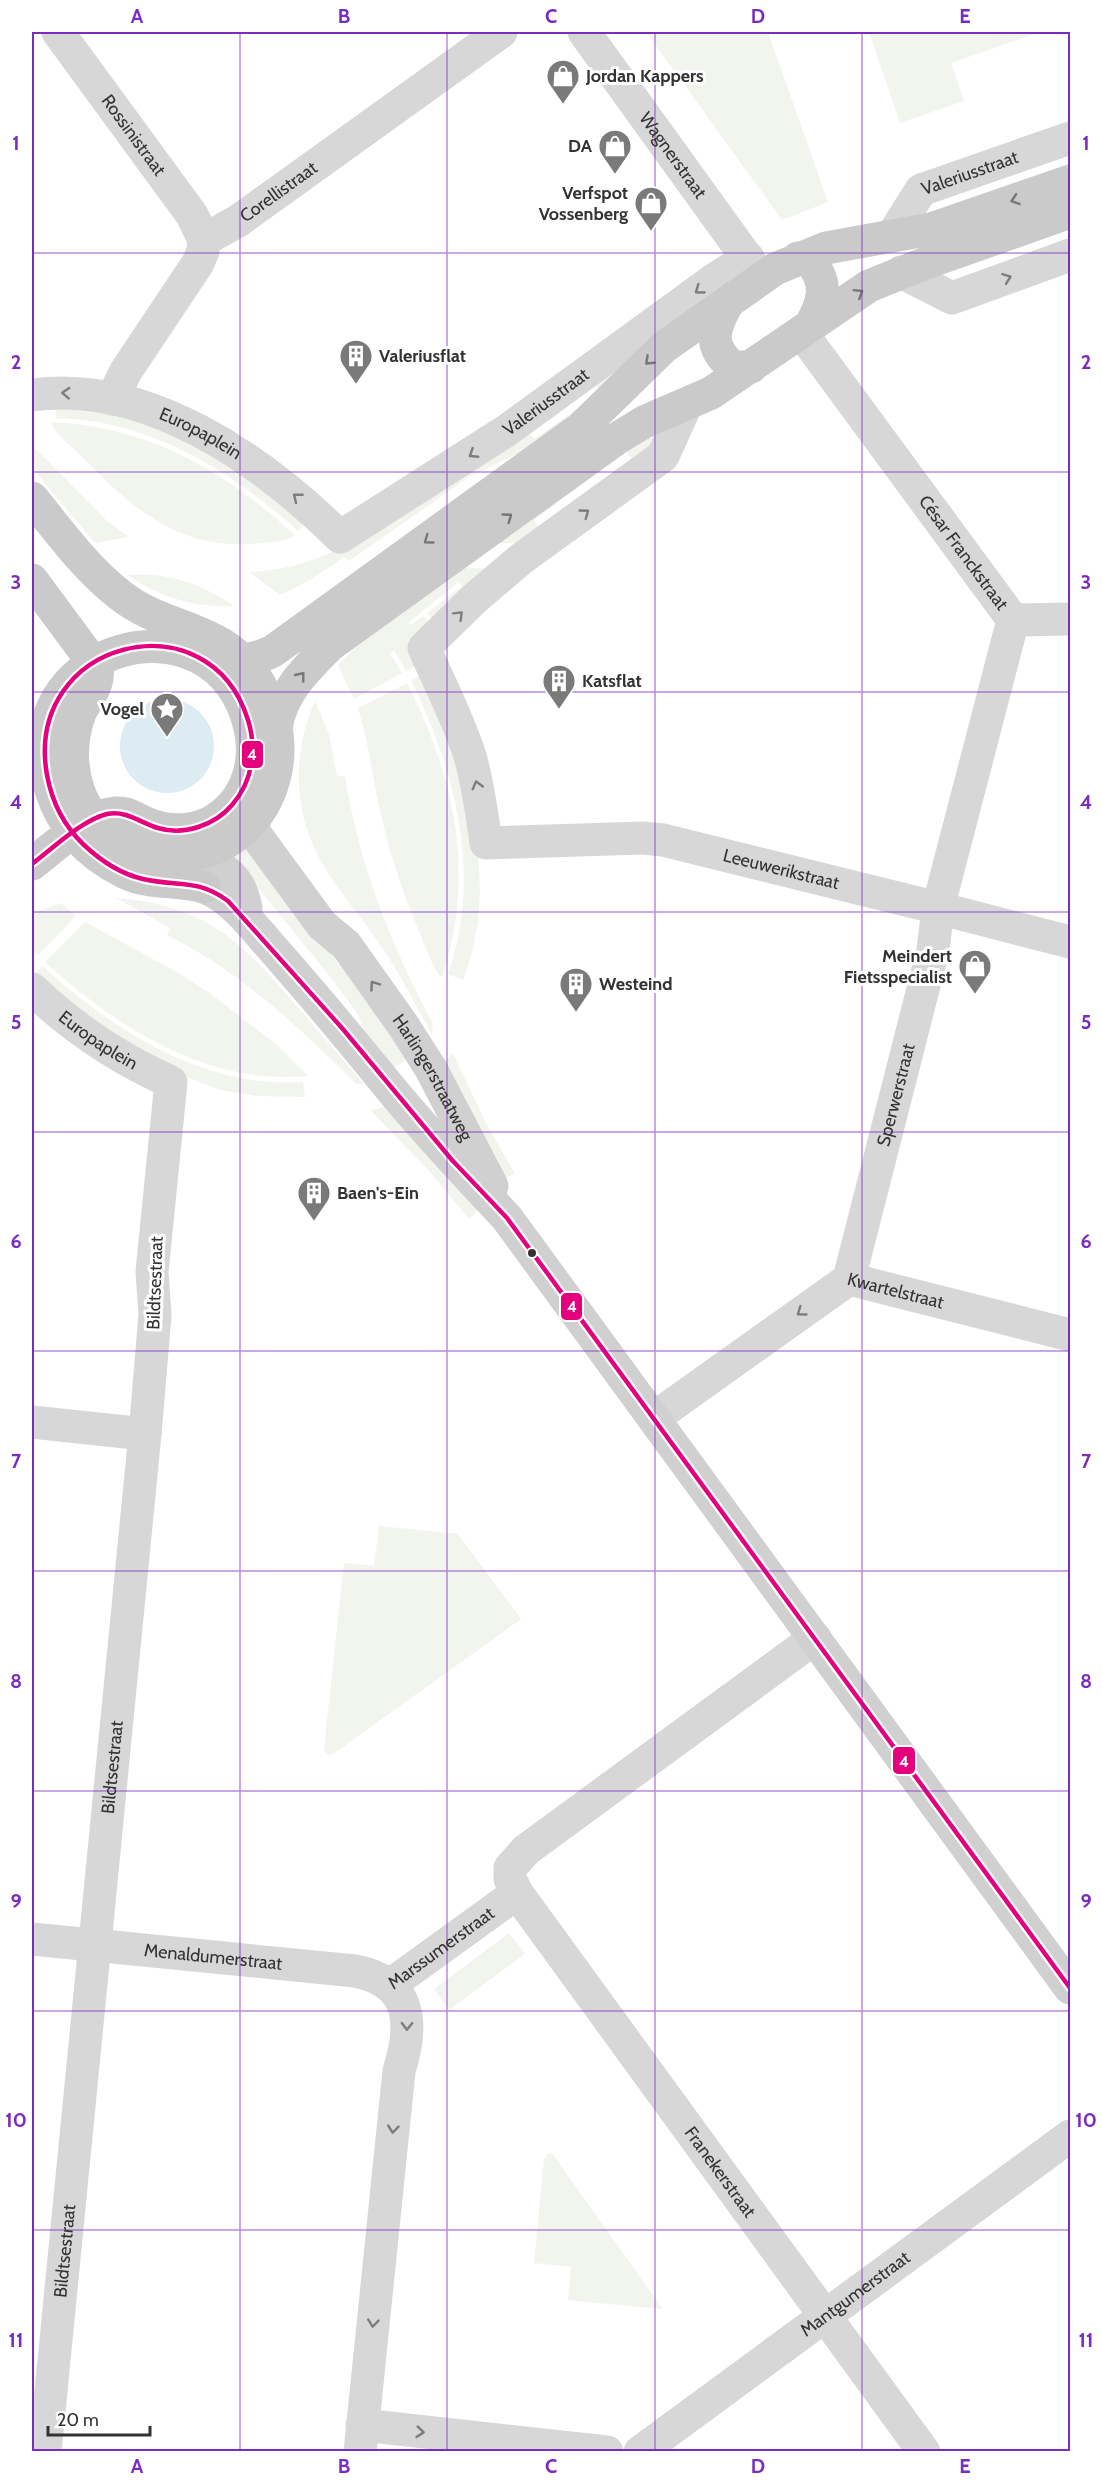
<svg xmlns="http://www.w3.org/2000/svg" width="1102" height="2483" font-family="Cabin,sans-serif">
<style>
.green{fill:#f1f5ed}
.water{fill:#ddebf3}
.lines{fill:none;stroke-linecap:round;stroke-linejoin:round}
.minor{stroke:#d7d7d7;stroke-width:33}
.tertiary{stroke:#d7d7d7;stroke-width:33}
.secondary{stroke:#d0d0d0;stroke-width:33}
.primary{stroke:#cacaca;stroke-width:33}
.bus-1-casing{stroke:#fff;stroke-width:9}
.bus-1{stroke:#e5007d;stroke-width:4.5}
.oneway{stroke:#777}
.oneway2{stroke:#7d7d7d}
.oneway3{stroke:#7a7a7a}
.grid{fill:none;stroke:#7b2cbf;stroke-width:1.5;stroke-opacity:0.55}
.bus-dot{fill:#333;stroke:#fff;stroke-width:2}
.labels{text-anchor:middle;stroke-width:6;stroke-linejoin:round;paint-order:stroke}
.poi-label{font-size:18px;font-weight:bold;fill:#333;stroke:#fff;text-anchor:start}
.street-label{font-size:18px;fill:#333;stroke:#fff}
.line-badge{stroke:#fff;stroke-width:2}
.badge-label{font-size:16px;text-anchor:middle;font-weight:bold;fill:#fff}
.neatline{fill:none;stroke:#7b2cbf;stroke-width:2}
.grid-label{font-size:20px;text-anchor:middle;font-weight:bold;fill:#7b2cbf}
</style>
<rect width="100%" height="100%" fill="#fff"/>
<path class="green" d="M646,32h122l60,170 -46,18z
M869,32h171l-89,31 13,38 -64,22z
M638,345l-54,66 -53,36 -62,30 -120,84 -4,-4 -42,27 -23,11 -31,-23c32,-2 60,-8 89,-23l187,-122 9,12 49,-34 16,-15 -7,-11z
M55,402l108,22 146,96 -11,11c-68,-61 -148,-111 -242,-113z
M51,422c99,5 172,48 244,113 -8,7 -24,7 -35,8 -80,9 -127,-34 -179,-87 -9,-9 -26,-22 -30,-34z
M661,430l-24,35 -11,-13 -92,68 9,13 -19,10h-28l134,-101z
M32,445l75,76 22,16 -34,6 -63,-75z
M462,567l26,2 -52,54 -9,-10 35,-27 -3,-4 -50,40 2,3 12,-9 10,10 -13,38 -14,7 -12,-21 -4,3 12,20 -48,26 -16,-34 20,-20z
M127,575c40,-3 74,8 107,31 -41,2 -73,-9 -107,-31z
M425,673l20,43 33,133 2,41 -2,31 -6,32 -9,27 -15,-6c35,-99 7,-203 -37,-294z
M407,683c48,95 69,190 35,294 -9,-7 -14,-25 -19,-36 -19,-44 -34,-88 -44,-135 -7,-32 -11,-66 -21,-98z
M315,701l14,33 8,42h8c14,89 46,169 88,248l-1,11c-18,-33 -34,-66 -56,-96 -16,-24 -36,-46 -51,-71 -32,-51 -34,-112 -10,-167z
M251,845l117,159 36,37 7,15 -21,15 -13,-12 -20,-46 -29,-39 -94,-116 -1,-3z
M116,898c87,6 125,43 179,106 23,27 46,53 69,80h-8c-57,-57 -116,-113 -189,-149l3,-7z
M61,903l15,13 -38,39 -6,-7v-35z
M85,922l88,48 35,22 68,52 32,32c-100,10 -192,-49 -263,-114z
M42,966c71,64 162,123 261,116l2,15 -49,-1 -35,-6 -62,-23 -127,-91z
M453,1053l32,68 30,53 -10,4 -64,-112z
M389,1104l89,106 -9,9 -39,-47 -59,-61z
M379,1526l79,8 63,85 -188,135 -5,1 -4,-6 20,-186 30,3z
M509,1933l16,21 -76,56 -15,-21z
M552,2153l110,155 -1,1 -93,-9 3,-33 -37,-4 10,-104 4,-5z"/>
<path class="water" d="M120 746a47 47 0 1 1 94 0a47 47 0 1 1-94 0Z"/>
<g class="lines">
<g class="minor">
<path id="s1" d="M58,32l134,183 12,25"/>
<path id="s2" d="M584,32l176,244"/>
<path id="s3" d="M892,236l29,-46 149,-52"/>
<path d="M901,272l51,26 118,-43"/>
<path id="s4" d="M801,332l212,288"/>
<path id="s5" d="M32,395c115,-16 230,65 308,142l166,-106 206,-150 36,-23"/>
<path id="s6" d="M112,399l14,-28 72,-108 5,-12 1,-11 34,-19 263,-189"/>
<path id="s7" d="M686,405l-23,51 -142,103 -47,40 -50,49c16,36 34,71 46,108 8,29 12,57 16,87l157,-5 20,2 275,68"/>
<path d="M1013,620l57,-1"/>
<path id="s8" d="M32,989c41,39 87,70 139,93l-19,190 3,43 -10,119 -113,-12"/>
<path id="s9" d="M849,1279l84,-329 5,-42 75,-288"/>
<path id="s10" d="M849,1279l221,56"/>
<path d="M654,1418l195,-139"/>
<path id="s11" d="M517,1893l407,559"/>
<path id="s12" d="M32,1939l323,32c57,11 59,52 44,100l-39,381"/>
<path id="s13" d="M390,1985l127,-92 -7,-14v-11l16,-18 289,-212"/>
<path d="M362,2425l245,27"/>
<path id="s14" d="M640,2452l430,-316"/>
</g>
<g class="tertiary">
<path d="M938,908l132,34"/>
<path id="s15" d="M45,2452l100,-1018"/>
</g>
<g class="secondary">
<path id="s16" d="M252,821l4,14 66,90 24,20 57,80 28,44 61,117"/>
<path d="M187,856c32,8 53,17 59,52"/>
<path d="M204,887c32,13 53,45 76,70 36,41 71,83 106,126 38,47 80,91 121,135l563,770"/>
</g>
<path class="primary" d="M798,258l12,3c19,22 14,41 0,65
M729,301c-15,25 -23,45 4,66h18
M32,498c27,33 54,71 88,97 48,38 104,28 139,88 41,66 14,155 -66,172 -27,6 -55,0 -77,-16 -18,-13 -31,-29 -38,-50 -8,-24 -7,-52 2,-76 7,-16 20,-26 17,-45l-65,-88
M202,659c26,3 47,4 71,-8l308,-223 83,-81 111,-78 51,-21 105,-19 139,-48
M276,728c5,-35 30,-59 54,-83l286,-206 28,-17 67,-29 158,-107 57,-23 144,-51
M32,864c24,-18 53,-48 84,-51 11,-1 20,6 30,10 25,11 56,9 77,-9 26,-21 34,-55 27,-86 -33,-143 -248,-82 -199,62 12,38 37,64 73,82 25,13 54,7 80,15"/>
<g class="bus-1-casing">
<path id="bus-1" d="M32,864c20,-15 50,-44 75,-50 20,-4 33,9 51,14 26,8 57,-3 74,-23 21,-24 25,-56 16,-85 -39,-126 -225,-80 -201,55 5,27 17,51 37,70 16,15 37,29 59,34 34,8 54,-1 85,22l114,127 110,132 55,58 563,770"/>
</g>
<use href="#bus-1" class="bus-1"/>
</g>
<defs><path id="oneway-chevron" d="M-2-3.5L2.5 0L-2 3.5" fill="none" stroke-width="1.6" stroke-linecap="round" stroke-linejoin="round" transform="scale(1.5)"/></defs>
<g class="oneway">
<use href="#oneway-chevron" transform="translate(1015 200) rotate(161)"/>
<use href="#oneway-chevron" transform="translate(859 293) rotate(-32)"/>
<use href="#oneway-chevron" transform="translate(649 361) rotate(137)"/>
<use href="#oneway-chevron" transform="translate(508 517) rotate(-36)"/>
<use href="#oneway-chevron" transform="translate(428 540) rotate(144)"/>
<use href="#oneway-chevron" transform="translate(301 676) rotate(-51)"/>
</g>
<g class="oneway2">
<use href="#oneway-chevron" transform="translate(1007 278) rotate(-20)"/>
<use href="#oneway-chevron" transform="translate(699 290) rotate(144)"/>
<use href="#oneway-chevron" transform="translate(66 393) rotate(-177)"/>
<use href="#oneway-chevron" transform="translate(473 454) rotate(147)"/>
<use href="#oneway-chevron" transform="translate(297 497) rotate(-141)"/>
<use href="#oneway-chevron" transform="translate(585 513) rotate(-36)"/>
<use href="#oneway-chevron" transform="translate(459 615) rotate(-45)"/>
<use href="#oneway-chevron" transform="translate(477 785) rotate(-105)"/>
<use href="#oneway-chevron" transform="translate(801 1312) rotate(144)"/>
<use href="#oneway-chevron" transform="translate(407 2026) rotate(91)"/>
<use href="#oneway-chevron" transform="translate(393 2129) rotate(96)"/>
<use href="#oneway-chevron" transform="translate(373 2323) rotate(96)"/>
<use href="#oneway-chevron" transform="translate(420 2432) rotate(6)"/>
</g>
<use class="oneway3" href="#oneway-chevron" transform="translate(374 985) rotate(-125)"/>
<path class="grid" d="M240,32v2420M447,32v2420M655,32v2420M862,32v2420M32,253h1038M32,472h1038M32,692h1038M32,912h1038M32,1132h1038M32,1351h1038M32,1571h1038M32,1791h1038M32,2011h1038M32,2230h1038"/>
<defs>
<g id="shop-pin" transform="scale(1.725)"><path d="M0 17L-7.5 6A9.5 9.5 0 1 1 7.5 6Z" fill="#7a7a7a" stroke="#fff"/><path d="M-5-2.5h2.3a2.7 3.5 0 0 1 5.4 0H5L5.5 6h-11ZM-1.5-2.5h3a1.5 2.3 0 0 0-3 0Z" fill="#fff"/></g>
<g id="building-pin" transform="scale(1.725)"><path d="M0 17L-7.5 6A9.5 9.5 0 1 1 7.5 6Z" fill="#7a7a7a" stroke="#fff"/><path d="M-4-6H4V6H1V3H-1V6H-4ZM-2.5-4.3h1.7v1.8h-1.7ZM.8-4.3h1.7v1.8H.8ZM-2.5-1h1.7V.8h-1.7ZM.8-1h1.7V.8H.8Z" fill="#fff"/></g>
<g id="sight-pin" transform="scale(1.725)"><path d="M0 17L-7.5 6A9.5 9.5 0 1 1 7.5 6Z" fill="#7a7a7a" stroke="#fff"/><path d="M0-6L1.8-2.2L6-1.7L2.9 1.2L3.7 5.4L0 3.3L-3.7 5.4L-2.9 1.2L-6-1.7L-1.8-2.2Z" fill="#fff"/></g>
</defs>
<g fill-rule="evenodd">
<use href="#shop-pin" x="563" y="76"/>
<use href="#shop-pin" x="615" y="146"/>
<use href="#shop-pin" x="651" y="203"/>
<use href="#building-pin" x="356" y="356"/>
<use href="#building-pin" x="559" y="681"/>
<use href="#sight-pin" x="167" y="709"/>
<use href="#shop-pin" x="975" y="966"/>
<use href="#building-pin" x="576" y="984"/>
<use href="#building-pin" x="314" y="1193"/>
</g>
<circle class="bus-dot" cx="532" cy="1253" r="5"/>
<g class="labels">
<g class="poi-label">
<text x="586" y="82">Jordan Kappers</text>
<text x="592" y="152" text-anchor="end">DA</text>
<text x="628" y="199" text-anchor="end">Verfspot<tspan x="628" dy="21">Vossenberg</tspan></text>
<text x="379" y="362">Valeriusflat</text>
<text x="582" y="687">Katsflat</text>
<text x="144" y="715" text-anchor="end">Vogel</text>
<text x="952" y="962" text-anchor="end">Meindert<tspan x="952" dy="21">Fietsspecialist</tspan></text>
<text x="599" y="990">Westeind</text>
<text x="337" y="1199">Baen's-Ein</text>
</g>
<g class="street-label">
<text dy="6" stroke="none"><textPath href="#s1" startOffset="128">Rossinistraat</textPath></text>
<text dy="6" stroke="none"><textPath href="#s2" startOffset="152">Wagnerstraat</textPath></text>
<text dy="6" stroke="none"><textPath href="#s3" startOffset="106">Valeriusstraat</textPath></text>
<text dy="6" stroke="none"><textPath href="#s6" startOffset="274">Corellistraat</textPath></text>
<text dy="6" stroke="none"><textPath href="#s5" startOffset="597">Valeriusstraat</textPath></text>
<text dy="6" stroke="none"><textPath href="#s5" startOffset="176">Europaplein</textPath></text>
<text dy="6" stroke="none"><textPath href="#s4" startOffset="274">César Franckstraat</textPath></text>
<text dy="6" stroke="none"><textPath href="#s7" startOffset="868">Leeuwerikstraat</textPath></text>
<text dy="6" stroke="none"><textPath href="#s8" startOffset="84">Europaplein</textPath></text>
<text dy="6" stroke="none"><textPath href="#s16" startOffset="316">Harlingerstraatweg</textPath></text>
<text dy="6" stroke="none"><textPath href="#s9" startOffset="190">Sperwerstraat</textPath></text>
<text transform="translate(155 1283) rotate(-88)" y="6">Bildtsestraat</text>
<text dy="6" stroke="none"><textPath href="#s10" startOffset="48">Kwartelstraat</textPath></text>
<text dy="6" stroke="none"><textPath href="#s15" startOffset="688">Bildtsestraat</textPath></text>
<text dy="6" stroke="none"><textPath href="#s13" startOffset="63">Marssumerstraat</textPath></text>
<text dy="6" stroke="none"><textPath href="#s12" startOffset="182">Menaldumerstraat</textPath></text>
<text dy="6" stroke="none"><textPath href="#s11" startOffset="345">Franekerstraat</textPath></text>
<text dy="6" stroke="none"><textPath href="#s15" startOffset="202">Bildtsestraat</textPath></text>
<text dy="6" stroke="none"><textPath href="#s14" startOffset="267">Mantgumerstraat</textPath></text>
</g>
</g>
<g class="line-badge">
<rect x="241" y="740" width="23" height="29" rx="6" fill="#e5007d"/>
<rect x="560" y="1292" width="23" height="29" rx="6" fill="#e5007d"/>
<rect x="892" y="1746" width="24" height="29" rx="6" fill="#e5007d"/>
</g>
<g class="badge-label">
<text x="252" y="760">4</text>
<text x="572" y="1312">4</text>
<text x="904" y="1767">4</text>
</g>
<rect width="1102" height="2483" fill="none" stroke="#ffffff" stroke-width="66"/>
<path d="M48 2426v9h102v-9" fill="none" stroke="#333333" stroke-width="3"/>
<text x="57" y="2426" font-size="18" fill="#333333" stroke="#ffffff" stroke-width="4.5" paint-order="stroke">20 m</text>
<rect x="33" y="33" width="1036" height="2417" class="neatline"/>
<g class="grid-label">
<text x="137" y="23">A</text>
<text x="344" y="23">B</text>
<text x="551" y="23">C</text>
<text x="758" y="23">D</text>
<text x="965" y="23">E</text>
<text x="16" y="150">1</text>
<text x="1086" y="150">1</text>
<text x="16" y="369">2</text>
<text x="1086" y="369">2</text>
<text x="16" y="589">3</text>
<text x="1086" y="589">3</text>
<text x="16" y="809">4</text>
<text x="1086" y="809">4</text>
<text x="16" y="1029">5</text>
<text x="1086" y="1029">5</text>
<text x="16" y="1248">6</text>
<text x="1086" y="1248">6</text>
<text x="16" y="1468">7</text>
<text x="1086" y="1468">7</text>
<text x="16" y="1688">8</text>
<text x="1086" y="1688">8</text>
<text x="16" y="1908">9</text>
<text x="1086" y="1908">9</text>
<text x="16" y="2127">10</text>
<text x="1086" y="2127">10</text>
<text x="16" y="2347">11</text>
<text x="1086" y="2347">11</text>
<text x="137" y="2473">A</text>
<text x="344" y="2473">B</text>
<text x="551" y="2473">C</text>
<text x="758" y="2473">D</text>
<text x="965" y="2473">E</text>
</g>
</svg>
